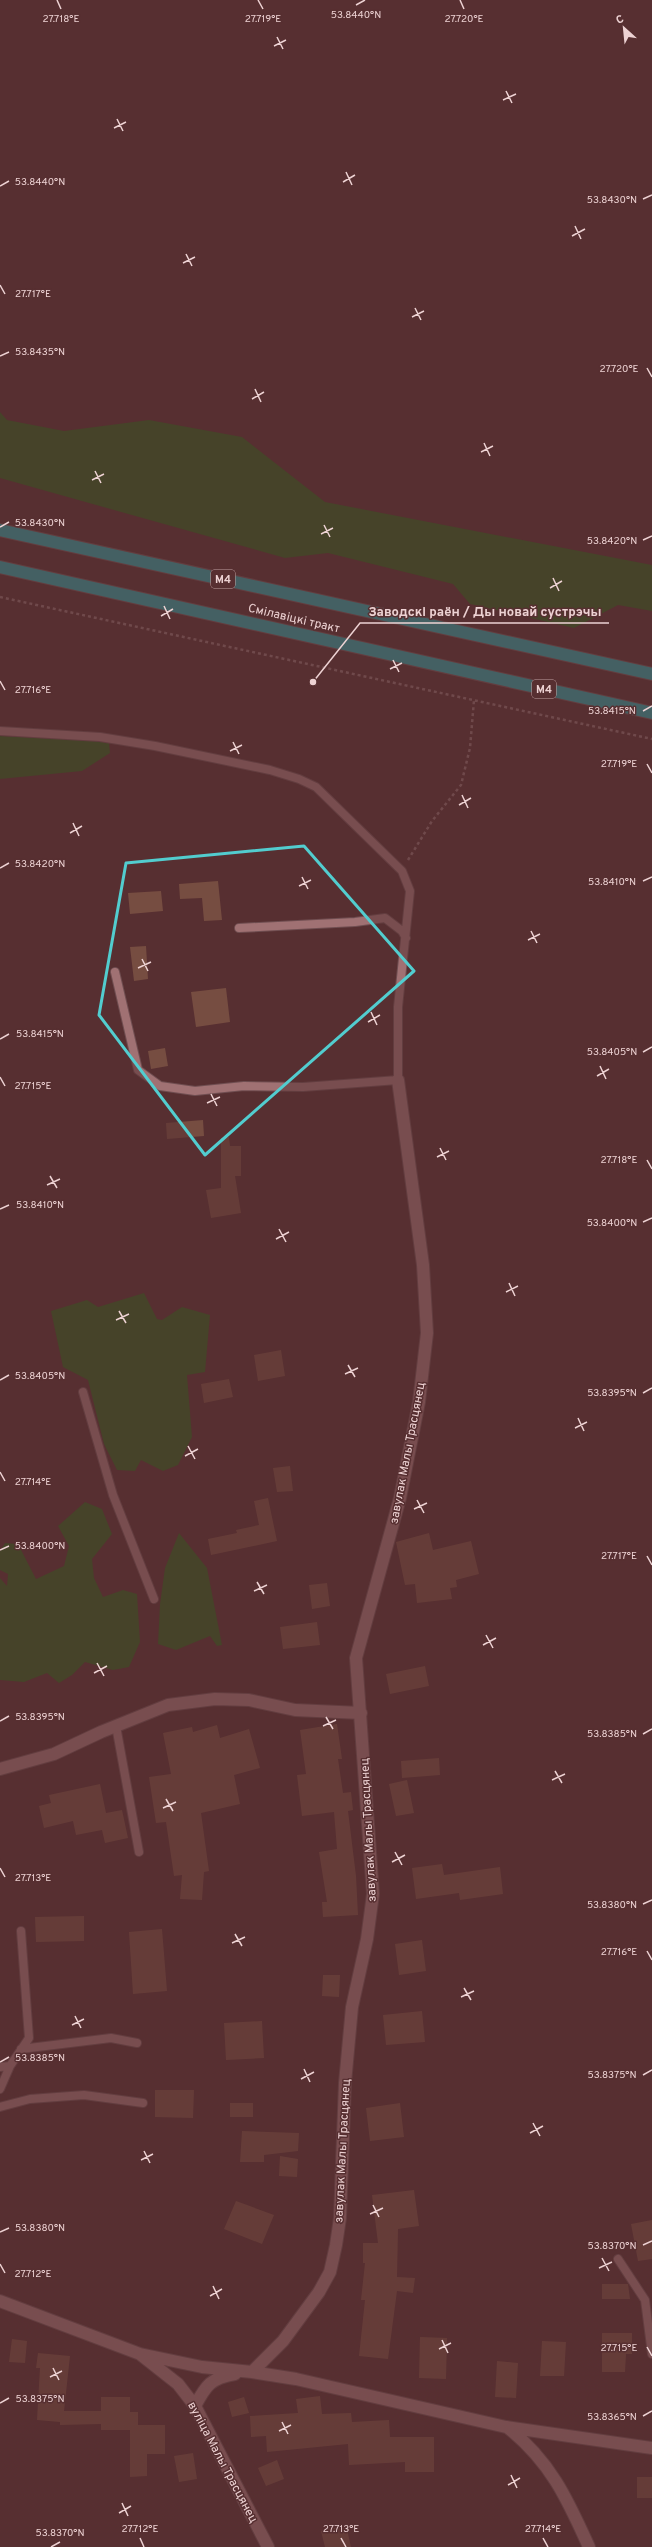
<svg xmlns="http://www.w3.org/2000/svg" width="652" height="2547" font-family="Overpass,sans-serif">
<style>
.green{fill:#325b20}
.building{fill:#764d41}
.lines{fill:none;stroke-linecap:round;stroke-linejoin:round}
.lane-casing{stroke:#704e51;stroke-width:10}
.street-casing{stroke:#704e51;stroke-width:14}
.highway-casing{stroke:#704e51;stroke-width:14}
.path{stroke:#8d696b;stroke-width:2.5;stroke-dasharray:3 3;stroke-linecap:butt}
.lane{stroke:#a07173;stroke-width:8}
.street{stroke:#a07173;stroke-width:12}
.highway{stroke:#2e9c9f;stroke-width:12}
.marked{fill:none;stroke:#52cdcf;stroke-width:3;stroke-linejoin:round}
.ticks{fill:none;stroke:#edd2d3;stroke-width:1.5}
.labels{text-anchor:middle;stroke-width:3;stroke-linejoin:round;paint-order:stroke}
.shield{fill:#572f31;stroke:#c0a1a2;stroke-width:1}
.shield-label{font-size:11px;font-weight:bold;fill:#edd2d3}
.street-label{font-size:12px;fill:#edd2d3;stroke:#572f31}
.ticks-label{font-size:10px;text-anchor:middle;fill:#edd2d3;stroke:#572f31;stroke-width:3;stroke-linejoin:round;paint-order:stroke}
.leader{fill:none;stroke:#edd2d3;stroke-width:1.5}
.callout-dot{fill:#edd2d3;stroke:#572f31;stroke-width:1.5}
.callout-label{font-size:13px;text-anchor:middle;font-weight:bold;fill:#edd2d3;stroke:#572f31;stroke-width:3;stroke-linejoin:round;paint-order:stroke}
</style>
<rect width="100%" height="100%" fill="#572f31"/>
<path class="green" d="M0,412l7,8 57,11 85,-11 93,17 83,65 327,63v46l-34,-6 -44,23 -104,-24 -17,-20 -125,-31 -43,5 -285,-80z
M0,736l97,5 12,2 1,10 -28,18 -82,8z
M144,1293l13,26 5,1 20,-13 28,8 -5,57 -18,3 5,62 -14,28 -15,6 -22,-11 -6,11 -18,-1 -13,-26 -16,-64 -25,-13 -12,-56 36,-11 11,7z
M85,1502l17,7 10,25 -20,25 2,19 9,19 20,-7 14,4 3,48 -11,25 -16,3 -28,-8 -13,13 -13,8 -12,-10 -23,9 -24,-2v-102l7,8 1,-12 -8,-4v-19l5,-8 13,1 18,35 28,-13 5,-20 -11,-20z
M179,1533l28,35 15,77 -5,1 -7,-10 -34,14 -18,-6 2,-40 5,-36z"/>
<path class="building" d="M218,881l4,39 -18,1 -2,-23 -22,1 -1,-15z
M161,891l2,20 -33,3 -2,-21z
M146,946l2,33 -14,2 -4,-34z
M226,988l4,34 -34,5 -5,-35z
M165,1048l3,18 -17,3 -3,-18z
M203,1120l1,16 -37,3 -1,-16z
M229,1137l1,9h11v30h-6l6,37 -30,5 -5,-28 15,-2v-50z
M281,1350l4,26 -27,5 -4,-26z
M229,1379l4,18 -29,6 -3,-19z
M290,1466l3,25 -16,1 -4,-24z
M268,1498l9,43 -66,14 -3,-16 29,-6 -1,-3 23,-5 -5,-24z
M429,1533l4,17 38,-9 8,33 -23,6 1,7 -7,1 2,11 -35,4 -2,-19 -10,1 -9,-43z
M327,1583l3,23 -18,3 -3,-24z
M317,1622l3,23 -37,4 -3,-22z
M425,1666l4,20 -39,8 -4,-20z
M337,1724l5,35h-4l5,34 8,-1 2,18 -5,1 8,65 2,39 -35,2 -1,-15h5l-8,-50 18,-3 -3,-37 -32,4 -5,-41 9,-1 -6,-44z
M217,1725l3,13 29,-9 11,39 -26,7 6,29 -39,9 8,58 -5,1 -2,28 -22,-1 2,-24 -8,1 -8,-54 -10,1 -7,-46 22,-3 -8,-41 29,-6 1,5z
M439,1758l1,17 -38,3 -1,-17z
M407,1780l7,33 -18,3 -7,-32z
M100,1784l6,29 16,-3 6,28 -23,5 -3,-13 -26,5 -3,-14 -29,7 -5,-22 12,-3 -2,-8z
M442,1864l2,11 56,-8 3,27 -43,6 -1,-7 -43,6 -4,-31z
M84,1916v25l-48,1 -1,-25z
M162,1929l5,62 -34,3 -4,-62z
M422,1940l4,31 -27,4 -4,-31z
M323,1975h17l-1,22 -17,-1z
M422,2011l3,31 -39,3 -3,-30z
M262,2021l2,37 -38,2 -2,-37z
M155,2090h39l-1,28 -38,-1z
M230,2103h23v14h-23z
M400,2103l4,34 -34,4 -4,-33z
M242,2131l57,2 -1,18 -34,4v7h-24z
M280,2156l18,3 -1,18 -18,-1z
M414,2190l5,36 -21,3 -1,48 18,1 -2,15 -16,-2 -9,68 -29,-3 6,-56h-4l4,-37h-2v-20h15l-6,-48z
M236,2201l38,14 -12,29 -38,-15z
M652,2220v39l-14,2 -7,-37z
M602,2284h26l2,15h-28z
M602,2333h30v21h-6l-1,18h-23z
M420,2337l27,1 -1,41 -27,-1z
M12,2339l15,2 -2,22 -16,-1z
M542,2341l24,1 -2,34h-24z
M38,2353l32,3 -6,55h37v-14h29v15h8v13h27v29h-18v22l-17,1v-47h-29v-6l-41,1v-3l-23,-2 3,-52h-4z
M497,2361l21,2 -2,35 -21,-1z
M320,2396l2,18 29,-1 1,9 37,-2 1,17h44v35h-29v-10l-56,3 -1,-21 -81,8 -1,-16 -15,1 -1,-21 48,-3 -2,-14z
M244,2397l5,16 -17,4 -4,-15z
M193,2453l4,26 -18,3 -5,-26z
M277,2460l7,19 -18,7 -8,-18z
M637,2477h15v21h-15z
M346,2525l5,22h-26l-4,-16z"/>
<g class="lines">
<g class="lane-casing">
<path id="lane" d="M0,731l100,6 55,9 115,24 29,9 17,8 86,84 8,20 -12,116v73l-95,7 -59,-1 -49,5 -35,-5 -22,-16 -23,-98
M239,928l116,-6 30,-4 17,13 4,7
M83,1392l30,103 41,104
M116,1726l23,126
M21,2049l90,-11 26,5
M0,2067l10,-1 19,-28 -8,-107
M0,2089l10,-23
M0,2107l30,-8 54,-4 59,8
M618,2259l27,41 7,54"/>
</g>
<g class="street-casing">
<path id="street" d="M0,1769l54,-15 47,-22 67,-27 47,-6 34,1 46,10 66,3
M0,2301l140,53 38,30 17,22 73,141
M140,2354l62,13 50,5 44,7 210,48 146,21
M252,2372l31,-31 36,-49 11,-20 6,-27 4,-27 5,-135 7,-76 15,-68 6,-45 -17,-236 44,-160 19,-96 8,-69 -4,-68 -25,-185
M195,2406c11,-21 16,-28 40,-32
M507,2427c43,34 60,71 82,120"/>
</g>
<g class="highway-casing">
<path id="highway" d="M0,530l652,144
M0,567l652,146"/>
</g>
<path class="path" d="M0,597l652,142
M408,860l24,-39 29,-36 9,-37 4,-48"/>
<use href="#lane" class="lane"/>
<use href="#street" class="street"/>
<use href="#highway" class="highway"/>
</g>
<path d="M0 0H652V2547H0ZM304,846l110,125 -209,184 -106,-140 27,-152z" fill="#572f31" fill-opacity=".55" fill-rule="evenodd"/>
<path class="marked" d="M304,846l110,125 -209,184 -106,-140 27,-152z"/>
<path class="ticks" d="M57,0l4,9M258,0l5,9M460,0l4,9M356,5l9,-5M277,37l6,12M274,46l12,-6M506,91l6,12M503,100l13,-6M117,119l6,12M114,128l12,-6M346,172l6,13M343,182l12,-7M0,186l9,-5M643,199l9,-4M575,226l6,13M572,236l13,-7M186,254l6,12M183,263l12,-6M0,285l5,9M415,308l6,12M412,317l12,-6M0,356l9,-4M647,368l5,9M255,389l6,13M252,399l12,-7M484,443l6,13M481,452l12,-6M95,471l6,12M92,480l12,-6M324,525l6,12M0,527l9,-5M321,534l12,-6M643,540l9,-4M553,578l6,13M550,588l12,-7M164,606l6,13M161,616l12,-7M393,660l6,12M390,669l12,-6M0,681l5,9M643,711l9,-5M233,742l6,12M230,751l12,-6M647,764l5,9M462,795l6,13M459,805l12,-7M73,823l6,13M70,833l12,-7M0,868l9,-5M302,877l6,12M643,881l9,-4M299,886l12,-6M531,931l6,12M528,940l12,-6M142,959l6,12M138,968l13,-6M371,1012l6,13M368,1022l12,-7M0,1039l9,-5M643,1052l9,-5M600,1066l6,13M597,1076l12,-7M0,1077l5,9M211,1094l6,12M207,1103l13,-6M440,1148l6,12M437,1157l12,-6M647,1160l5,9M50,1176l7,12M47,1185l13,-6M0,1209l9,-4M643,1222l9,-4M279,1229l7,13M276,1239l13,-7M509,1283l6,13M506,1292l12,-6M119,1311l7,12M116,1320l13,-6M348,1365l7,12M345,1374l13,-6M0,1380l9,-5M643,1393l9,-5M578,1418l6,13M575,1428l12,-6M188,1446l7,13M185,1456l13,-7M0,1472l5,9M417,1500l7,13M414,1509l13,-6M0,1550l9,-4M647,1556l5,9M257,1582l7,12M254,1591l13,-6M486,1635l7,13M483,1645l13,-7M97,1663l7,13M94,1673l13,-7M326,1717l7,12M0,1721l9,-5M323,1726l13,-6M643,1734l9,-5M555,1771l7,12M552,1780l13,-6M166,1799l7,12M163,1808l13,-6M395,1852l7,13M392,1862l13,-7M0,1868l5,9M643,1904l9,-4M235,1934l7,12M232,1943l13,-6M647,1951l5,9M464,1988l7,12M461,1997l13,-6M75,2016l6,12M72,2025l12,-6M0,2062l9,-5M304,2069l6,13M643,2075l9,-5M301,2079l13,-7M533,2123l7,13M530,2133l13,-7M144,2151l6,12M141,2160l12,-6M373,2205l6,12M370,2214l13,-6M0,2232l9,-4M643,2245l9,-4M602,2258l7,13M0,2264l5,9M599,2268l13,-6M213,2286l6,13M210,2296l12,-7M442,2340l6,13M647,2347l5,9M439,2349l12,-6M53,2368l6,12M50,2377l12,-6M0,2403l9,-5M643,2416l9,-5M282,2422l6,12M279,2431l12,-6M511,2475l6,13M508,2485l12,-7M122,2503l6,13M119,2513l12,-7M140,2538l4,9M341,2538l5,9M543,2538l5,9M51,2547l9,-5"/>
<g class="labels">
<g class="shield">
<rect x="211" y="570" width="24" height="18" rx="3"/>
<rect x="532" y="680" width="24" height="18" rx="3"/>
</g>
<g class="shield-label">
<text x="223" y="583">М4</text>
<text x="544" y="693">М4</text>
</g>
<g class="street-label">
<text transform="translate(294 618) rotate(13)" y="4">Смілавіцкі тракт</text>
<text transform="translate(407 1453) rotate(-79)" y="4">завулак Малы Трасцянец</text>
<text transform="translate(368 1830) rotate(-93)" y="4">завулак Малы Трасцянец</text>
<text transform="translate(342 2151) rotate(-87)" y="4">завулак Малы Трасцянец</text>
<text transform="translate(223 2462) rotate(62)" y="4">вуліца Малы Трасцянец</text>
</g>
</g>
<g class="ticks-label">
<text x="356" y="18">53.8440°N</text>
<text x="61" y="22">27.718°E</text>
<text x="263" y="22">27.719°E</text>
<text x="464" y="22">27.720°E</text>
<text x="40" y="185">53.8440°N</text>
<text x="612" y="203">53.8430°N</text>
<text x="33" y="297">27.717°E</text>
<text x="40" y="355">53.8435°N</text>
<text x="619" y="372">27.720°E</text>
<text x="40" y="526">53.8430°N</text>
<text x="612" y="544">53.8420°N</text>
<text x="33" y="693">27.716°E</text>
<text x="612" y="714">53.8415°N</text>
<text x="619" y="767">27.719°E</text>
<text x="40" y="867">53.8420°N</text>
<text x="612" y="885">53.8410°N</text>
<text x="40" y="1037">53.8415°N</text>
<text x="612" y="1055">53.8405°N</text>
<text x="33" y="1089">27.715°E</text>
<text x="619" y="1163">27.718°E</text>
<text x="40" y="1208">53.8410°N</text>
<text x="612" y="1226">53.8400°N</text>
<text x="40" y="1379">53.8405°N</text>
<text x="612" y="1396">53.8395°N</text>
<text x="33" y="1485">27.714°E</text>
<text x="40" y="1549">53.8400°N</text>
<text x="619" y="1559">27.717°E</text>
<text x="40" y="1720">53.8395°N</text>
<text x="612" y="1737">53.8385°N</text>
<text x="33" y="1881">27.713°E</text>
<text x="612" y="1908">53.8380°N</text>
<text x="619" y="1955">27.716°E</text>
<text x="40" y="2061">53.8385°N</text>
<text x="612" y="2078">53.8375°N</text>
<text x="40" y="2231">53.8380°N</text>
<text x="612" y="2249">53.8370°N</text>
<text x="33" y="2277">27.712°E</text>
<text x="619" y="2351">27.715°E</text>
<text x="40" y="2402">53.8375°N</text>
<text x="612" y="2420">53.8365°N</text>
<text x="140" y="2532">27.712°E</text>
<text x="341" y="2532">27.713°E</text>
<text x="543" y="2532">27.714°E</text>
<text x="60" y="2536">53.8370°N</text>
</g>
<path class="leader" d="M313 682L360 623H609"/>
<circle class="callout-dot" cx="313" cy="682" r="4"/>
<g class="callout-label">
<text x="485" y="616">Заводскі раён / Ды новай сустрэчы</text>
</g>
<g transform="translate(624 28) rotate(333)" stroke="#572f31" stroke-width="3" paint-order="stroke">
<path d="M0-3L7 15L0 10L-7 15Z" fill="#edd2d3"/>
<text y="-6" font-size="11" font-weight="bold" text-anchor="middle" fill="#edd2d3">С</text>
</g>
</svg>
